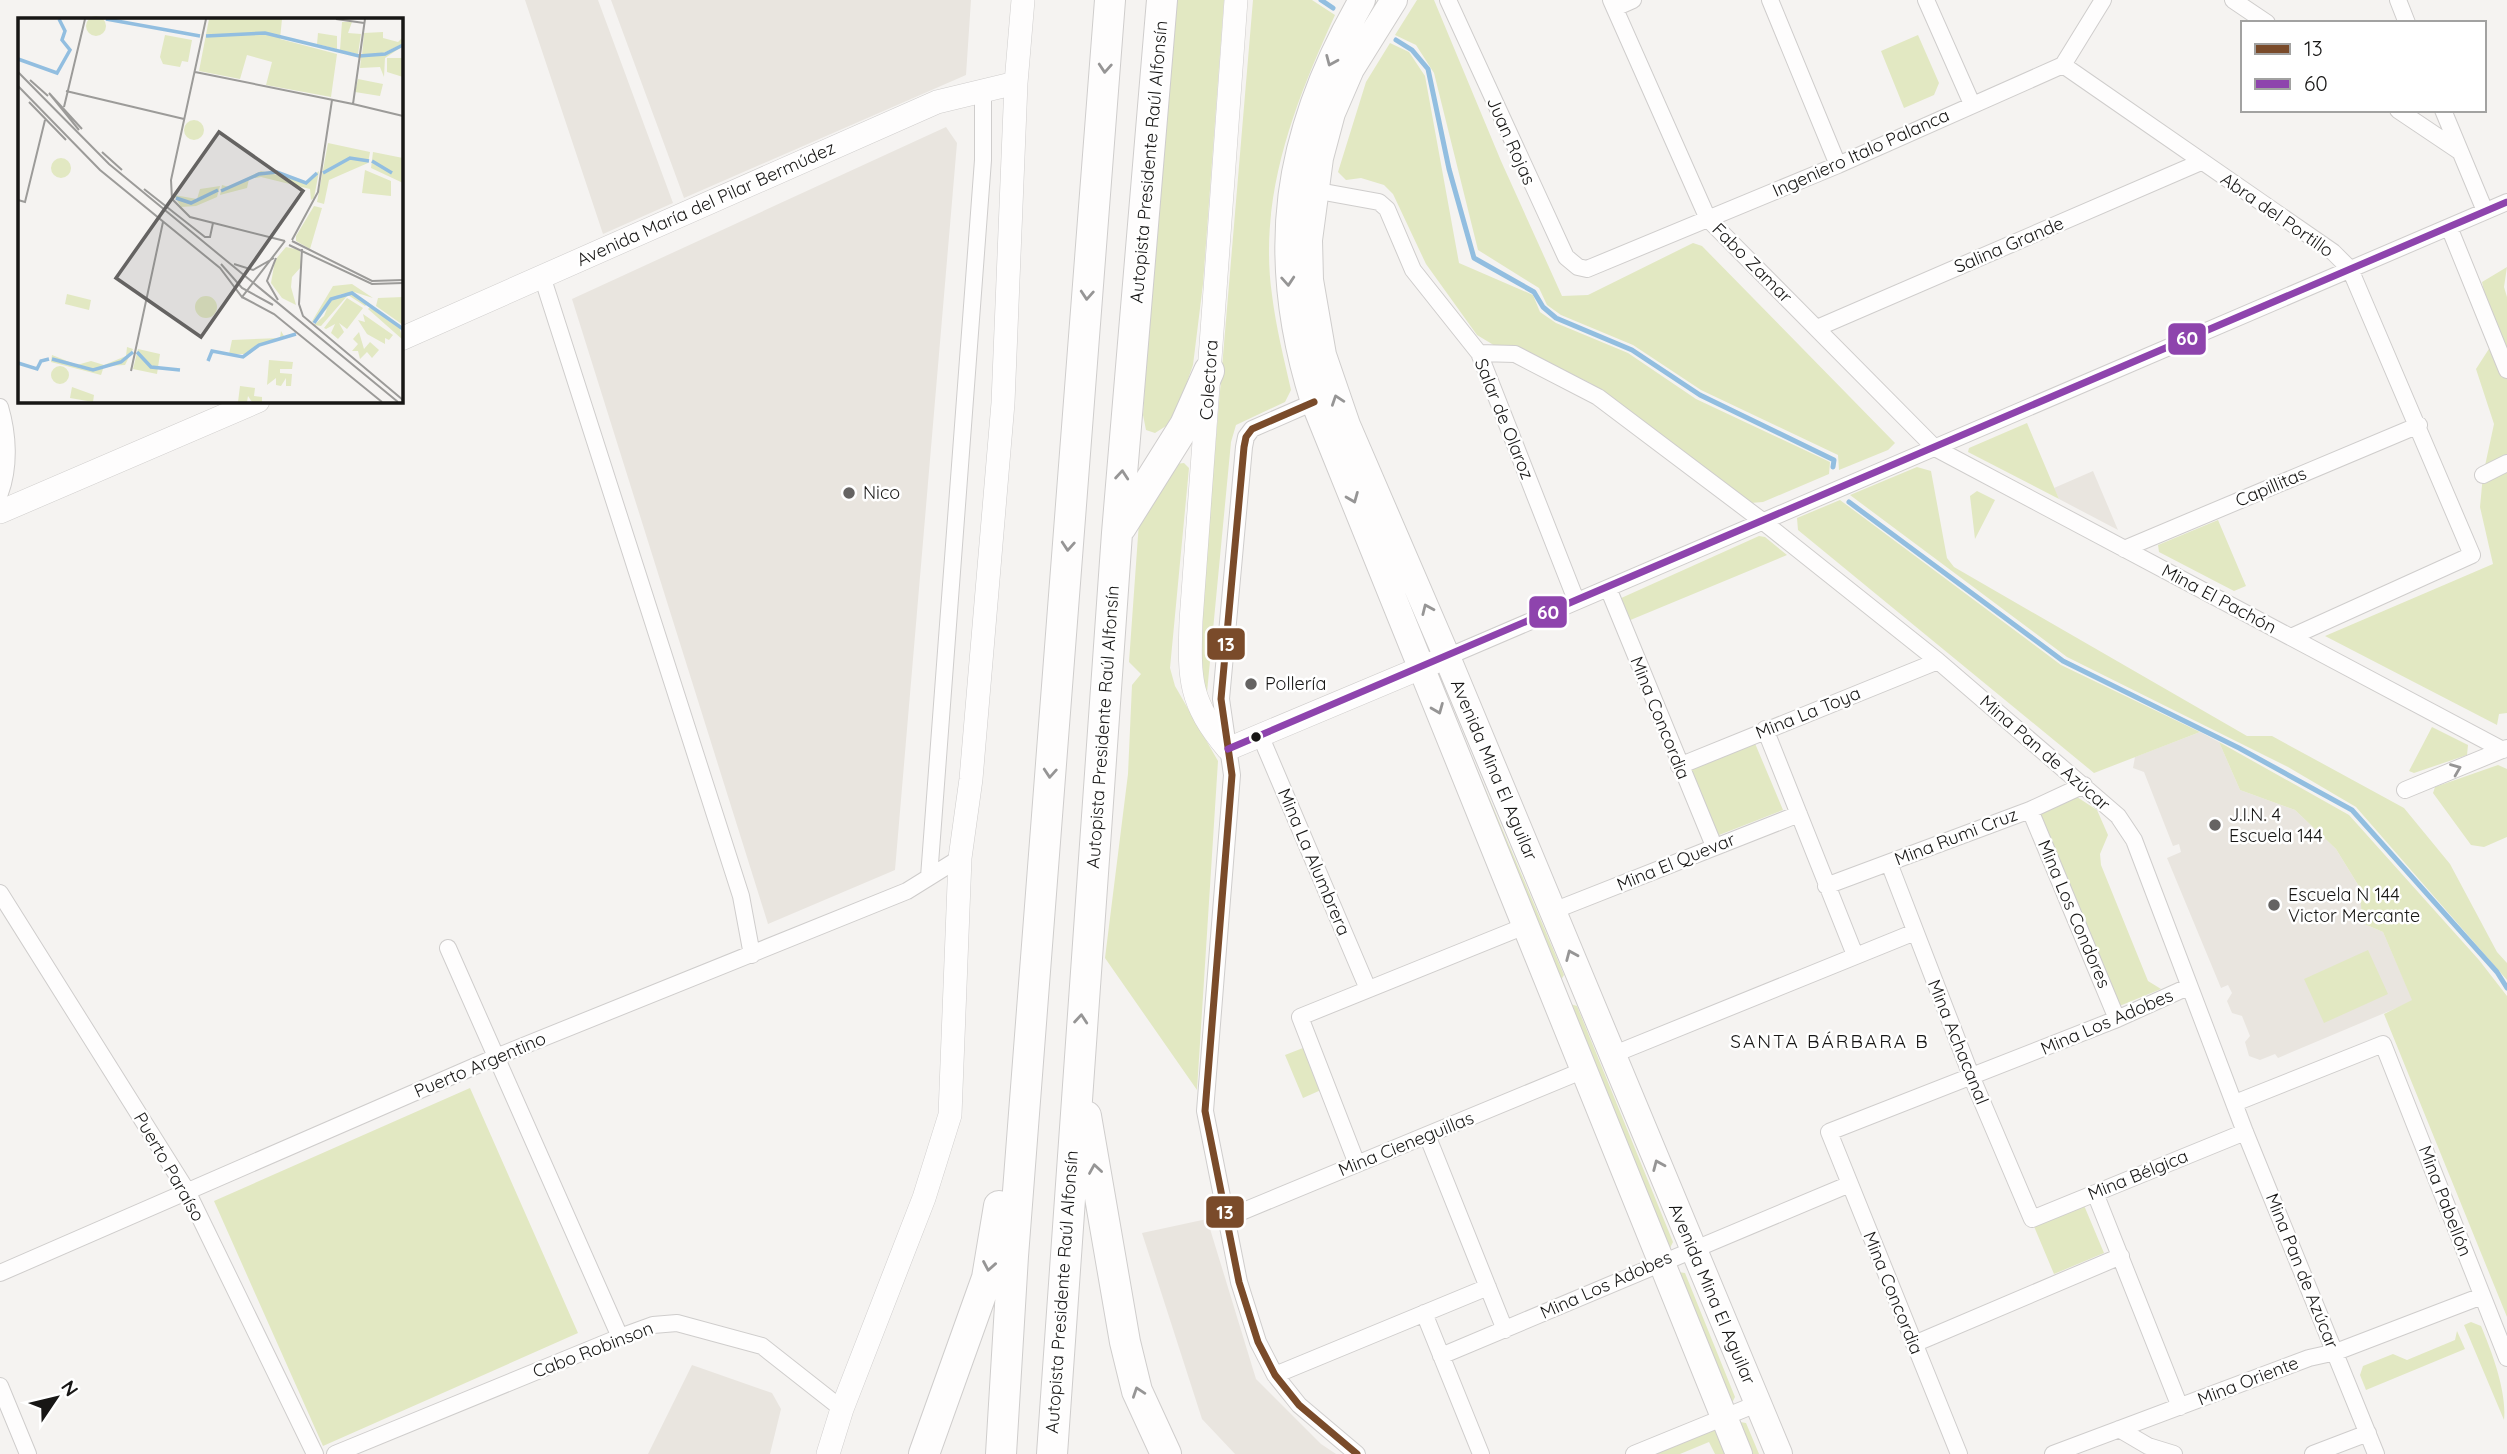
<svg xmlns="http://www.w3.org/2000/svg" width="2507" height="1454" font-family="Quicksand,sans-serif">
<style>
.built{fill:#e9e5df}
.green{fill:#e2e8c2}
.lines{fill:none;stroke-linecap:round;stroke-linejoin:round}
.stream{stroke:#92bee0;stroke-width:5}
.street-casing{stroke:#cfcdcc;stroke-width:18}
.secondary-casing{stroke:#cfcdcc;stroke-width:24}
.primary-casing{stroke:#cfcdcc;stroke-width:28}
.highway-casing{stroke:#cfcdcc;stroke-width:32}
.street{stroke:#fefdfd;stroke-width:16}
.secondary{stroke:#fefdfd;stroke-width:23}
.primary{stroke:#fefdfd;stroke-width:26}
.highway{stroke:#fefdfd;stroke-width:30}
.bus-1-casing{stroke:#fff;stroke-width:12}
.bus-2-casing{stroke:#fff;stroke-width:12}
.bus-1{stroke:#7a4b2a;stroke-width:7}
.bus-2{stroke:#8e44ad;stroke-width:7}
.oneway{stroke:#969595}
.poi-dot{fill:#656362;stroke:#fff;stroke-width:2.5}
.bus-dot{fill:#171615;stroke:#fff;stroke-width:2.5}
.labels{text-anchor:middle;stroke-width:5;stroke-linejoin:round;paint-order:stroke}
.street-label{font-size:18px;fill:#171615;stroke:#fff}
.poi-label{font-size:18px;fill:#171615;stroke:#fff;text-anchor:start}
.neighbourhood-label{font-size:19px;letter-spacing:2px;fill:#171615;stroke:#fff}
.inset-river{fill:none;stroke:#92bee0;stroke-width:3.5}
.inset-road{fill:none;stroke:#9c9b99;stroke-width:2}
.view{fill:#656362;fill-opacity:0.15;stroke:#656362;stroke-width:3.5}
.inset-edge{fill:none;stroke:#171615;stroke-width:3.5}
.line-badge{stroke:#fff;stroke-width:2.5}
.badge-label{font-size:19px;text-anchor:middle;font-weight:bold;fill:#fff}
</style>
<rect width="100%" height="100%" fill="#f5f3f1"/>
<path class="built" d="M525,0h73l75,203 -70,31z
M611,0h360l-5,75 -282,123z
M946,127l11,16 -62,727 -127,54 -196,-625z
M2093,471l25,59 -59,-31 -5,-11z
M2200,732l19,10 21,48 55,20 41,39 24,39 2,35 21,9 30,69 -135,57 -3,-4 -15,6 -11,-4 -4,-14 5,-6 -8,-20 -10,-3 -5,-12 5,-8 -4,-8 -7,3 -54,-130 14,-6 -2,-8 -6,2 -29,-74 -11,-4 2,-11z
M1207,1219l49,160 65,65 15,10h-101l-33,-35 -60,-186z
M692,1365l80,28 9,16 -11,45h-122z"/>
<path class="green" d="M1171,0h53l-21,284 -10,81 -15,43 -12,18 -11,7 -9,-3 -3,-15z
M1253,0h59l23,15c-40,88 -77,180 -63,280 4,32 12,64 19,95l-6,12 -49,23 -5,17 -25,261 -8,-51z
M1417,0h17l67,161 61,135 26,-1 105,-52 9,3 193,197 -7,7 -49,20 -1,-15 -137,-65 -68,-45 -72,-30 -14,-10 -8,-17 -61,-38 -44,-177 -18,-28 -21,-10z
M1918,35l21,48 -5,12 -30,13 -23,-57z
M1390,43l19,9 16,24 34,187 74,32 7,17 16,11 72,30 68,46 134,63 -1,12 -66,28 -13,1 -160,-120 -74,-35 -19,-1 -20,-12 -51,-71 -33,-70 -9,-9 -23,-7 -15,2 -8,-8 28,-90z
M2507,267l-3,20 3,10v416l-8,1 -2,11 -172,-89 168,-72 -13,-57 3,-32 11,-51 -18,-55 18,-28 -12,-59z
M2027,423l32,76 -91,-47 1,-4z
M1184,463l5,5 -19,200 5,18 43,75 -21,329 -92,-132 23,-184 4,-89 9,-11 -12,-12 10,-140 36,-58z
M1917,467l14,4 16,87 7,9 293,169h25l132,72 46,56 47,88 10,11v17l-151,-173 -68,-40 -221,-110 -217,-162z
M1977,491l18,9 -20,39 -5,-43z
M1840,500l221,165 139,67 -106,41 -296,-243 -1,-12z
M2218,520l28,66 -12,5 -75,-39 -1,-7z
M1759,536l6,1 22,18 -159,66 -9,-22z
M1436,672l128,303 -5,8z
M2432,727l36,18 -1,10 -53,18 -5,-2z
M1754,741l29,69 -69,27 -29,-70z
M2219,742l130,73 130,145 28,36v321l-123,-303 28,-14 -29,-68 -21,-9 -2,-35 -24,-39 -41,-39 -55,-20z
M2498,765l9,4v68l-23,10 -13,-2 -38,-52 2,-6z
M2077,797l20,13 11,25 -8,19 1,11 47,116 13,8 -44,18 -79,-194z
M2368,950l20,44 -64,29 -20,-44z
M1570,1004l7,2 96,236 -3,6 -3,1z
M1303,1048l18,42 -18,8 -18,-43z
M470,1088l108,245 -255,113 -109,-245z
M2083,1203l21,50 -50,21 -21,-50z
M1678,1272l7,1 50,124 -3,6z
M2471,1322l10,4c11,26 26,66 23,94l-40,-95z
M2457,1331l8,18 -99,41 -6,-15 3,-9 30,-12 14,6 48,-20z
M1740,1422l6,1 13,31h-12z
M1714,1429l6,4 8,21h-13l-6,-12 -29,12h-29z"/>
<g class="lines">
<path class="stream" d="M1321,0l12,8
M1396,40l16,10 16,19 21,100 25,89 60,34 9,15 13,11 76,32 68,45 134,65 -1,7
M1849,502l214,159 176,87 113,62 145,162 10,16"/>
<g class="street-casing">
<path id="street" d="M1448,0l118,257 12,10 9,2 251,-104 225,-100 40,-65
M1611,0l97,219 227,229 568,302
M1770,0l68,165
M1926,0l46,104
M2233,0l34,23
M2398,0l9,23
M1615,8l18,-8
M2063,65l270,187 17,17 122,286 -181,82
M2398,110l61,41
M2443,110l42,101
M1313,190l66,12 8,7 26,61 66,83 97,247
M2449,227l58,143
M542,276l199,620 11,59
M1817,328l384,-166
M1479,353l36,1 83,43 163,123 177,141 180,155 16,24 111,292 131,322
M1314,402l-62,27 -6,8 -2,10 -23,252 11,76 -27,336 34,171 19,60 17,33 24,30 58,49
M0,407c8,27 10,59 0,86
M2483,475l24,-12
M2124,549l295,-124
M1608,588l106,258
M1447,657l1060,-455
M1765,729l90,226
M1260,735l108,254
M1679,766l259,-105
M2405,790l102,-42
M2030,810l87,209
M1889,863l83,215 60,141 213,-87
M929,877l54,-717v-69
M1826,886l204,-76 54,-25
M0,893l187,298 128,263
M1553,911l246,-97
M448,948l172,389
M1612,1055l303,-123
M2235,1103l148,-59 124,314
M1427,1135l78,195
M1357,1164l-57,-147 225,-91
M2095,1193l85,214
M1229,1217l355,-147
M0,1273l496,-216 411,-166 53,-33
M1424,1313l57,141
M1914,1344l207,-88
M1441,1356l409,-172
M1275,1375l213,-88
M0,1386l28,68
M2119,1429l29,17 26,8
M335,1454l285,-117 33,-12 24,-2 85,23 80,63
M1634,1454l125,-51
M1959,1454l-130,-322 288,-113 71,-32
M2053,1454l256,-96 27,-6 146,-56
M2313,1454l55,-21"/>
</g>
<g class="secondary-casing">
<path id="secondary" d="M1236,0l-45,621c-2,59 -2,81 37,128l219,-92
M401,339l536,-237 79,-19
M0,512l258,-111
M828,1454l14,-45 82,-211 26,-83 10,-257 11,-79 32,-376 13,-320 7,-83"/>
</g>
<g class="primary-casing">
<path id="primary" d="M1362,0c-77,134 -95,254 -48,402l425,1052
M1394,0l-43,69 -19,44 -12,45 -11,82 1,40 13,75 24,70 100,232 332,797"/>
</g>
<g class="highway-casing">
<path id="highway" d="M1121,527l64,-102 24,-54
M1086,1116l39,226 12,49 29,63
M924,1454l63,-176 12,-72
M1001,1454l12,-198 97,-1256
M1052,1454l65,-921 45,-533"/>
</g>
<use href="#street" class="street"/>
<use href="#secondary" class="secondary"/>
<use href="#primary" class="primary"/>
<use href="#highway" class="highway"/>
<g class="bus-1-casing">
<path id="bus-1" d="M1314,402l-62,27 -6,8 -2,10 -23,252 11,76 -27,336 34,171 19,60 17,33 24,30 58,49"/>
</g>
<g class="bus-2-casing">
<path id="bus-2" d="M1228,749l1279,-547"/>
</g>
<use href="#bus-1" class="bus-1"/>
<use href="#bus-2" class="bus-2"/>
</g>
<defs><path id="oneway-chevron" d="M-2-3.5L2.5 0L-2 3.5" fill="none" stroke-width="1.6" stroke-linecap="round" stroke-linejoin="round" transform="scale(1.75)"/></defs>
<g class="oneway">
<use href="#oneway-chevron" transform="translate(1331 61) rotate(113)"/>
<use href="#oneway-chevron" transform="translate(1105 68) rotate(94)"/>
<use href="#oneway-chevron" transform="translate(1288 281) rotate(86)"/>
<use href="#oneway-chevron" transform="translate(1087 295) rotate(94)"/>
<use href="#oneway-chevron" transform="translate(1337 400) rotate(-109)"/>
<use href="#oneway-chevron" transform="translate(1122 475) rotate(-85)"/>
<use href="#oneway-chevron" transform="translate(1353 498) rotate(68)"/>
<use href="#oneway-chevron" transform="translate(1068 546) rotate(94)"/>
<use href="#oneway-chevron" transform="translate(1427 609) rotate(-114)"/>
<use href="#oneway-chevron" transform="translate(1438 709) rotate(68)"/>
<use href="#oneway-chevron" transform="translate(2456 769) rotate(-22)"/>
<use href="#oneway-chevron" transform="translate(1050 773) rotate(94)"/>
<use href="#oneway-chevron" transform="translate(1571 955) rotate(-113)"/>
<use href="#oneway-chevron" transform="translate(1081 1019) rotate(-85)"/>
<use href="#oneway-chevron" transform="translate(1658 1165) rotate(-113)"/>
<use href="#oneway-chevron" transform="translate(1095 1169) rotate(-99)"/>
<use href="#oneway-chevron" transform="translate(989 1266) rotate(100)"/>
<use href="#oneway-chevron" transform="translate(1138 1392) rotate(-109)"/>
</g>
<g class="poi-dot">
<circle cx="849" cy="493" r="7"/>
<circle cx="1251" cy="684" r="7"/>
<circle cx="2215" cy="825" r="7"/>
<circle cx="2274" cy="905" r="7"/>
</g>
<circle class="bus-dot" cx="1256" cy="737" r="6"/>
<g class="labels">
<g class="street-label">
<text transform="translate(1511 141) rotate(66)" y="6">Juan Rojas</text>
<text transform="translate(1861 153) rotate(-24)" y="6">Ingeniero Italo Palanca</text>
<text transform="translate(1149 162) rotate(-85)" y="6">Autopista Presidente Raúl Alfonsín</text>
<text transform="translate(706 204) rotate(-24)" y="6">Avenida María del Pilar Bermúdez</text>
<text transform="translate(2277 215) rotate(35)" y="6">Abra del Portillo</text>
<text transform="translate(2009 245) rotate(-23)" y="6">Salina Grande</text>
<text transform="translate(1752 263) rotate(45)" y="6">Fabo Zamar</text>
<text transform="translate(1209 380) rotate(-86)" y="6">Colectora</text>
<text transform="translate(1504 419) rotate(68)" y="6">Salar de Olaroz</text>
<text transform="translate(2271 487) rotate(-23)" y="6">Capillitas</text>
<text transform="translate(2219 599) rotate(28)" y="6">Mina El Pachón</text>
<text transform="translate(1808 713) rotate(-22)" y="6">Mina La Toya</text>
<text transform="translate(1660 718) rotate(68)" y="6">Mina Concordia</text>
<text transform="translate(1103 727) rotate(-86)" y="6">Autopista Presidente Raúl Alfonsín</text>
<text transform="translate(2045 753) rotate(41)" y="6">Mina Pan de Azúcar</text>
<text transform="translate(1494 770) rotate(67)" y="6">Avenida Mina El Aguilar</text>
<text transform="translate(1956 837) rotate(-21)" y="6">Mina Rumi Cruz</text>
<text transform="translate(1314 862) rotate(67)" y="6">Mina La Alumbrera</text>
<text transform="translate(1676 862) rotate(-22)" y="6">Mina El Quevar</text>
<text transform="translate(2074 914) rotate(67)" y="6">Mina Los Condores</text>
<text transform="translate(2107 1022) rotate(-23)" y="6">Mina Los Adobes</text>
<text transform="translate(1958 1042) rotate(68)" y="6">Mina Achacanal</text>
<text transform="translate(480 1065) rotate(-23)" y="6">Puerto Argentino</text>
<text transform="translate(1406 1144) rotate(-22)" y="6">Mina Cieneguillas</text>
<text transform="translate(169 1167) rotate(60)" y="6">Puerto Paraíso</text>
<text transform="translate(2138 1175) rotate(-22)" y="6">Mina Bélgica</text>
<text transform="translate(2445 1201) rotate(69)" y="6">Mina Pabellón</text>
<text transform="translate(2302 1271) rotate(68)" y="6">Mina Pan de Azúcar</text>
<text transform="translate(1606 1285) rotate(-24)" y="6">Mina Los Adobes</text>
<text transform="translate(1062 1292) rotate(-86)" y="6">Autopista Presidente Raúl Alfonsín</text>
<text transform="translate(1893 1293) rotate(68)" y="6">Mina Concordia</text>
<text transform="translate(1712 1294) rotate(67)" y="6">Avenida Mina El Aguilar</text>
<text transform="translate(593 1350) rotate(-21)" y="6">Cabo Robinson</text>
<text transform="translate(2248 1381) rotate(-21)" y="6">Mina Oriente</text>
</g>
<g class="poi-label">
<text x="863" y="499">Nico</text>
<text x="1265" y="690">Pollería</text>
<text x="2229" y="821">J.I.N. 4<tspan x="2229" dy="21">Escuela 144</tspan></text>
<text x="2288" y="901">Escuela N 144<tspan x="2288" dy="21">Victor Mercante</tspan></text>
</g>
<g class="neighbourhood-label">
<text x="1830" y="1048">SANTA BÁRBARA B</text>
</g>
</g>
<g transform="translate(18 18)">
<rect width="385" height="385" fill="#f5f3f1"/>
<path d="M68 8a10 10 0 1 1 20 0a10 10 0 1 1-20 0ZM191,1h73l-2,20 57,15 -6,43 -65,-12 6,-23 -25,-7 -7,24 -41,-8zM324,4h10l-4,11 13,1 -3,20 -18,-4zM365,14v6l15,4 5,-5v7l-20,9 -21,2 2,-22zM300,15l19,3v13l-20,-5zM147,17l27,5 -4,22 -6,-1 -2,6 -17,-3 -3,-7zM385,28l-18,12 -1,19 -4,-10 -20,1 1,-11 22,-2zM369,40h16v19l-16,-5zM340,61l25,5 -3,12 -25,-4zM166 112a10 10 0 1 1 20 0a10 10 0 1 1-20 0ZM310,125l42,9 -2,11 -39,17 -5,24 -7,-2zM355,134l30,6v25l-32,-15zM33 150a10 10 0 1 1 20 0a10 10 0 1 1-20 0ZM347,152l26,11v15l-29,-3zM243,153l44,11 14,-11 -5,27 -3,2 -1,-11 -49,-12 -12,2 -2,9 -27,7 2,-10 7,2zM202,168l-3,11 -21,9 -15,1 -7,-12 23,4 3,-10zM296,188l8,2 -12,41 -14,-8v-5zM268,229l14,3 1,17 -9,10 -1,10 5,18 -14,-7 -11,-15 4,-23zM334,266l21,14 -19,-6 -13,2 -4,2 8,-2h10l14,9 -4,3 -17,-11 -27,31 -7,-1 10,-9 3,-7 -16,14 22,-37zM49,276l24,6 -2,10 -24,-6zM177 289a11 11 0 1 1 22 0a11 11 0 1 1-22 0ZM385,279v28l-27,-19 2,-8zM329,280l16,10 -16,21 -8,-6 5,9 -6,7 -7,-6 4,-9 -9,5 -2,-1zM353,288l28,20 4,14 -35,-31zM345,296l30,21 -4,5 -4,-2v6l-18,-10 -9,-14 7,2zM263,313l3,5 -23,8 -11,10h-21l3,-14 48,-2zM341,314l5,17 6,-7 9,8 -7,8 -5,-6 -7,7 -2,-8h-6l6,-7 -5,-5zM109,329l6,2 -8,16 -21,1 -3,9 -50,-13 1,-7 25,10 14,-4 13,4 22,-9zM120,331l22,5 -3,20 -24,-5zM251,342l24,2 -1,7h-12v4l12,1 -1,12h-5v-8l-5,8 -5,-1v-7l-9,7zM33 357a9 9 0 1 1 18 0a9 9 0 1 1-18 0ZM222,368l15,2 -1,8 8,1v5h-10l-4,-6 -1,6h-9zM54,369l22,8 -1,7 -23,-4z" fill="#e2e8c2"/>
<path class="inset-river" d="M88,1l94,17M188,18l59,-3 94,23 26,-2 18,-9M0,41l39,14 13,-23 -8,-10 3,-9 -6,-12M354,143l20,12M305,155l27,-15 19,3M203,173l38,-17 18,-2 29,11 11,-10M158,180l15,5 27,-13M296,305l17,-24 21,-6 51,36M119,334l14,15 29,3M34,341l41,11 28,-8 12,-10M190,343l4,-10 31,6 16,-12 37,-11M0,345l19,6 4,-8 8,-2"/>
<path class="inset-road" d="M188,1l-35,161 1,19 18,18 95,24M318,1l28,4M0,54l91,92 289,238M177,54l158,32 12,-85M12,62l18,16M0,68l82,84 120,98 22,29 43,-56M48,73l118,28M11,84l37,38M335,86l50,12M46,89l21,-88M61,112l-30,-37 33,36M84,134l20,18M126,171l61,48h5l3,-14M0,182l7,2 20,-82M274,222l26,-48 14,-92M274,223l80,40 31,-1M271,227l83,39 31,-1M284,231l-3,55 4,12 100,84M258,240l-9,23 11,19M203,246l21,24 31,17M216,246l19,6 21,-12M224,279l32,17 108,88M113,353l32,-149"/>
<path class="view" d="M201,114l84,59 -102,146 -85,-59z"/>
<rect width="385" height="385" class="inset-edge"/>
</g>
<g class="line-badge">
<rect x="2167" y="322" width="40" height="34" rx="7" fill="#8e44ad"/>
<rect x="1528" y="595" width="40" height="34" rx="7" fill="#8e44ad"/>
<rect x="1206" y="627" width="40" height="34" rx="7" fill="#7a4b2a"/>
<rect x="1205" y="1195" width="40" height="34" rx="7" fill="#7a4b2a"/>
</g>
<g class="badge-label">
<text x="2187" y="345">60</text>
<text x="1548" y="619">60</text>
<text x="1226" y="651">13</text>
<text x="1225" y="1219">13</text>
</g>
<rect x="2241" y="21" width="245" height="91" fill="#ffffff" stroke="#a2a2a1" stroke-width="2"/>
<rect x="2255" y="44" width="35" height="10" fill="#7a4b2a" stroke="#a2a2a1" stroke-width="2"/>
<text x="2304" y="56" font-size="21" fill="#171615">13</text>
<rect x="2255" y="79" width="35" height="10" fill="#8e44ad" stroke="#a2a2a1" stroke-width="2"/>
<text x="2304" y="91" font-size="21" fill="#171615">60</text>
<g transform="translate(56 1398) rotate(55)" stroke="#ffffff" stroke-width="5" paint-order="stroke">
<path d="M0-5L12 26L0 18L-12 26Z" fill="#171615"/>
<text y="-10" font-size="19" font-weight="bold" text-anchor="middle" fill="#171615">N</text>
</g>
</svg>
